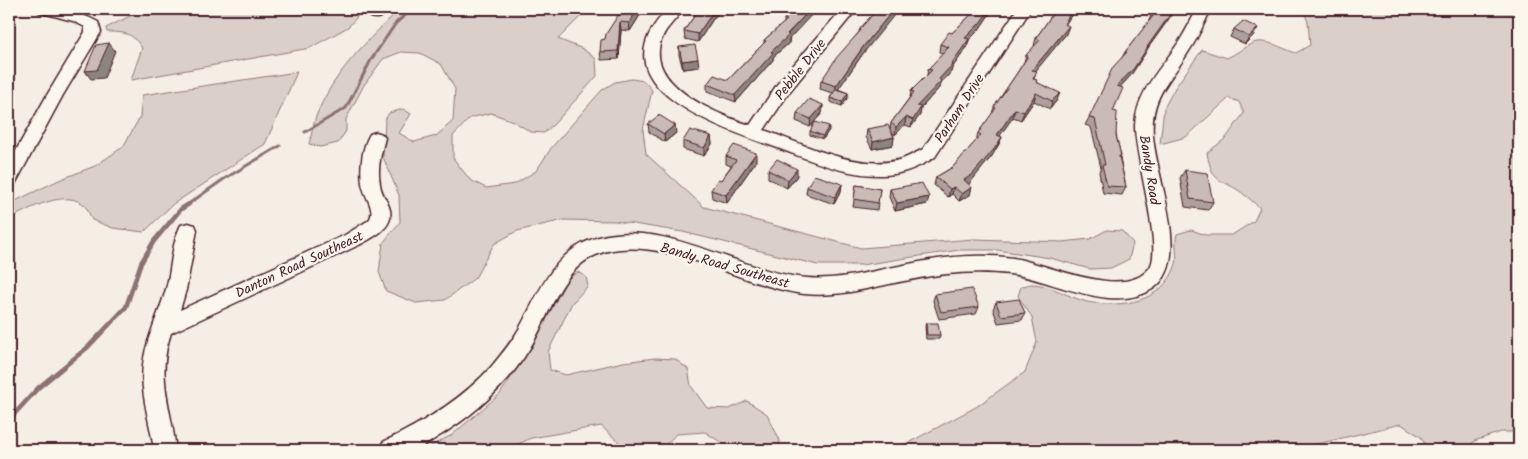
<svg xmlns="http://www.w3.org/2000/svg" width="1528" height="459" font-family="Kalam,sans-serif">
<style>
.green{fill:#dbd0c9;stroke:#92787a}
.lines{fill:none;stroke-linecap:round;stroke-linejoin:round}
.stream-far1{stroke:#8d7174;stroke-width:3}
.stream{stroke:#8d7174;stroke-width:4.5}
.minor-casing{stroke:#4a1f2b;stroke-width:3}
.minor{fill:#fbf7ec;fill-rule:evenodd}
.wall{fill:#aea19d;stroke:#4a1f2b}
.shaded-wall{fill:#8d837f;stroke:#4a1f2b}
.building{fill:#cabbb6;stroke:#4a1f2b}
.labels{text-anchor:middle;stroke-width:4.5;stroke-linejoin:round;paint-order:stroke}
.street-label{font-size:14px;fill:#4a1f2b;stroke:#fbf7ec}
</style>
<rect width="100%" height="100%" fill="#f4eee4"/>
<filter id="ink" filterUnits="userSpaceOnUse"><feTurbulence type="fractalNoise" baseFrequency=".02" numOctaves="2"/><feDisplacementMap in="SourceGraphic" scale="10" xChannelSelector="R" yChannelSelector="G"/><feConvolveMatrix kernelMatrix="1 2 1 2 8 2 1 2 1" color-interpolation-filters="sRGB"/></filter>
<g filter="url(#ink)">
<path class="green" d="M144,9h141l6,5 28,-1 8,-4h37l-16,18 -38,21 -179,32 11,-32c-10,-15 -16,-16 -35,-16l-1,-4z
M400,9h188l-30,30 25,10 13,10 1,17 -43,48 -10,9 -13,-1 -18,-11 -22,-8 -21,5 -17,18v22l17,22 16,8 29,-4 21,-13 16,-24 50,-57 13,-8 17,-3 12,2 8,9 -9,40 3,24 58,53 157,41 113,-9 88,3 28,-3 17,-9 15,1 11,12 -4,16 -18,9 -21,1 -40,-11 -53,-8h-38l-98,15h-43l-135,-33 -68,-11 -52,-1 -46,11 -23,13 -19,34 -30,22 -29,3 -30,-12 -7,-19 4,-29 17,-21 -1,-27 -16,-38 2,-37 4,-7 14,-4 8,5 -12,19 15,9 22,-6 17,-15 2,-32 -14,-25 -21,-11 -19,-1 -18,7 -19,26 -18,34v12l-8,12 -18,4 -11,-3c3,-10 4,-21 8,-30 17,-42 51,-74 83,-105z
M1303,9h216v423h-18l-27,9 -5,9h-41l-7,-13 -20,-13 -109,26h-405l21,-7 68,-36 49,-35 12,-30 -5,-25 -14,-21 3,-9c3,-1 8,-3 11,-3 16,0 39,14 55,18 34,6 77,1 89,-38 2,-8 -2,-20 1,-30l14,-4 15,5h26l22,-14 6,-13c-6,-5 -12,-11 -19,-16 -22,-15 -28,-7 -34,-39l19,-15 18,-25 -5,-11 -10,-4 -43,39 -26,7 4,-36 12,-22 26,-36 25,8c9,-4 16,-10 24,-14 13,-7 32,5 45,9l14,-8 -2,-23z
M297,72l-32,72 -92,60 -29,28 -31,-4 -21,-8c-2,-4 -4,-11 -7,-14 -18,-19 -58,4 -76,13v-15l50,-24 36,-14 28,-19 17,-30 2,-22z
M578,272l8,5 2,9 -16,17 -24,49 2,18 16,5 57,-13 32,-4 20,1 13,10 3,17 16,22 22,1 18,-8 20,13 13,27 -1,9h-52l-2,-5 -20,-13 -29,2 -15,16h-41v-7l-19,-17 -70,12 -25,12h-83l29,-15 48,-41 34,-50 33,-65z"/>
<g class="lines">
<path class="stream-far1" d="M305,132l41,-24 25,-48 25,-37 16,-14
M187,205l37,-26 56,-33"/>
<path class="stream" d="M9,420l29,-32 50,-41 38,-40 15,-44 13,-22 27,-32 8,-5"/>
<g class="minor-casing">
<path id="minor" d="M37,9c23,0 41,2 61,13l3,10 -38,63 -48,89 -6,2v-23l38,-68 38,-63v-5l-12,-6 -34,-9z
M372,9h15c-4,7 -7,11 -16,8l-2,-3z
M668,9h15c-8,13 -19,19 -23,35 -11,43 59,71 90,81l28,-42 64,-74h15l-67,82 -26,39c39,14 93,41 135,30 8,-2 16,-7 24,-11l94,-140h14l-96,148c-17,11 -36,19 -57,18 -38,0 -74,-18 -109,-30 -55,-20 -176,-61 -101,-136z
M1197,9h14c-7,14 -13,29 -22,42 -19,31 -39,45 -36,84 2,40 40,126 1,153 -40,28 -102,-9 -144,-14 -33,-4 -68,-1 -100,6 -35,6 -70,18 -106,14 -59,-7 -124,-51 -184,-45 -57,5 -65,58 -90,99 -23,38 -57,68 -94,90 -6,4 -14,9 -21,12 -10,3 -25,0 -35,0l3,-8c40,-19 78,-42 108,-75 10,-12 20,-24 28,-38 21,-37 34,-79 80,-92 68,-18 140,35 208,41 34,3 68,-8 102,-14 34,-7 70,-11 104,-6 33,5 113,44 137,9 13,-20 -16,-112 -15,-142 2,-32 22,-52 39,-76 9,-12 16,-27 23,-40z
M376,132l6,2 3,4c-4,15 -8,31 -5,46 1,10 8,17 10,26 4,18 -18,28 -31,35l-188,88c-15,44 0,73 5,117h-22c-4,-30 -16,-61 -10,-92 4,-24 16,-46 22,-69 6,-21 5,-45 15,-64l7,-2 7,2 2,5 -11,60 -6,20 165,-75 24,-15c8,-11 -6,-25 -7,-37 -2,-15 0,-36 8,-49z"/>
</g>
<use href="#minor" class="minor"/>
</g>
<path class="wall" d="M622,9l20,3 -12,19 -9,-1 -2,29 -18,1 -1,-8 5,-13z
M699,9h23l-9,10 -15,23 -13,-3 -1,-8z
M794,9l-5,34 -16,14v3l-37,42 -29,-11v-7l21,-4 36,-37v-3l20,-17v-4z
M877,9l-15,46 -24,34 10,4v4l-6,9 -12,-4v-4l3,-5 -13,-4 1,-8 38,-49 1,-3z
M974,9h19l-15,22 -9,9 -2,7 -15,21 -1,4 -10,11 -2,5 -18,20 -1,7 -9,12 -6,-2 -10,10 -3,-2 2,4 -1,8 -21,4 -6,-12 1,-8h23l1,-6 19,-26 1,-6 16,-16 1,-6 15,-15 -4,-2 1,-8 33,-31z
M1056,9h19l-10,16 1,9 -31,37h2l-3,8 23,21 -7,9 -16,-8 -13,19 -8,-3 -14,19 3,1 -3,7 -7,12 -24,28 2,11 -11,6 -7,-7 -4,3 -14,-12 2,-8 17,-10 23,-26 2,-8 14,-19 2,-7 23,-34 7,-11 2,-7 9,-9h-1l2,-8z
M1156,9h19l-7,11 -20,28 -4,7 -13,20 -11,12 -7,24 3,24 5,21 -1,3 6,28 -4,8 -19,-2 -4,-21 2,-4 -10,-41 -6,-2 4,-7 36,-66 23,-29 3,-8z
M1234,29l19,7 -8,8 -15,-7z
M679,47l20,20 -16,2 -4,-14z
M823,105l-1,8 -12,14 -14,-6 1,-8z
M648,124l27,1 1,8 -11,9 -16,-10z
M829,130l-6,9 -13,-4v-4z
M711,136l1,8 -8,12 -21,-7v-8z
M726,156l30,5 -29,42 -15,-5 -1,-8 10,-10 10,-14 -5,-2z
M768,170l29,6 -10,12 -19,-10z
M1185,170l28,32 -5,8 -23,-3 -5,-29z
M842,184l-1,7 -7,13 -28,-10 1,-7z
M856,185l24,4 -3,21 -24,-3z
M890,189l37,15 -32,7 -6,-14z
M935,294l44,13 -3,7 -37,5 -6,-18z
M996,302l29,11 -3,7 -24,3 -5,-14z
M926,323l14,12 -1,4h-13l-1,-13z"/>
<path class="shaded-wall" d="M638,9h7l-3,3 -12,19 -1,-8z
M715,9h7l-9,10 -15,23v-8z
M811,9h6l-28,30v4l-16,14v3l-37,42 -1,-7 36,-43z
M894,9h5l-37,46 -27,39 1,-8 27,-39z
M990,9h3l-15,22 -9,9 -2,7 -15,21 -1,4 -10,11 -2,5 -18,20 -1,7 -9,12 6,-21 35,-43 13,-25z
M1073,9h2l-14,23 3,-8z
M1174,9h1l-7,11 -20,28 -4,7 -13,20 -17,19 3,-8z
M620,22l1,8 -2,29 -1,-8z
M1069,26l-3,8 -36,44 2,-8z
M1258,28l-5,8 -8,8 4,-7z
M109,43l6,8 -11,27 -13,1 -6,-8z
M698,59l1,8 -16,2 -1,-8z
M848,93v4l-6,9v-4z
M1036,93l-2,8 -13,19 3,-8z
M1060,93l-3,7 -7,9 2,-8z
M823,105l-1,8 -12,14 1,-8z
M1015,109l-2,8 -18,26 2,-8z
M906,117l-1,8 -10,10 1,-8z
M675,125l1,8 -11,9 -1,-8z
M829,126v4l-6,9v-3z
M711,136l1,8 -8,12v-8z
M894,137l-1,8 -21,4 1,-7z
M1002,137l-3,7 -7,12 -22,27 -8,5 2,-8z
M756,153v8l-29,42 -1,-8z
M797,169v7l-10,12 1,-8z
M842,184l-1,7 -7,13 1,-7z
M954,187l-2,7 -4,3 2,-8z
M972,187l-2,8 -11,6 3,-7z
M929,197l-2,7 -32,7 2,-8z"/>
<path class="building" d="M622,9h16l-9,14 -9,-1 -2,29 -18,1 1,-12 4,-1 1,-5z
M699,9h16l-17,25 -14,-3z
M794,9h17l-24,25 2,1 -18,17 2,1 -38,42 -28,-11 7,-9 14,5 38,-39 -2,-1 23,-20 -3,-1z
M877,9h17l-31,38 -27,39 -15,-5 16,-24 24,-27 -1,-1z
M977,9h13l-10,14 -15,15 4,1 -17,24 1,1 -14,15 2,2 -24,25 4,1 -8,13 -7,-3 -10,10 -5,-4 23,-31 -3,-1 21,-21 -4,-1 21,-22 -9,-3 9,-12 3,1z
M1056,9h17l-9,15 5,2 -37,44 5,1 -4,8 4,1 -1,2 24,11 -8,8 -16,-8 -12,19 -9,-3 -18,26 5,2 -7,11 -23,27 -8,5 8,7 -10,7 -8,-7 -4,2 -14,-12 17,-10 28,-32 -3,-2 18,-25 -2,-1 23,-34 11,-17 -2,-1 14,-15 -4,-2z
M1156,9h18l-27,38h1l-14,21 -17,18 6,2 -10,23 4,1 -1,23 5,21h-2l7,31 -19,-1 -5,-21h3l-10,-46 -6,-1 24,-51 14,-15h-2l28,-36 -2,-1z
M1243,21l15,7 -9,9 -15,-8z
M109,43l-12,27 -12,1 11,-26z
M695,45l3,14 -16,2 -3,-14z
M836,89l12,4 -6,9 -12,-4z
M809,99l14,6 -12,14 -14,-6z
M659,115l16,10 -11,9 -16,-10z
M815,122l14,4 -6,10 -13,-5z
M888,125l6,12 -21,5 -6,-13z
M690,130l21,6 -7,12 -21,-7z
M734,145l22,8 -30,42 -15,-5 7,-11 3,1 15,-20 -10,-4z
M777,159l20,10 -9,11 -20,-10z
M1185,170l22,3 6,29 -23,-3z
M814,175l28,9 -7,13 -28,-10z
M922,183l7,14 -32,6 -7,-14z
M856,185l24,4 -2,14 -24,-4z
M972,289l7,18 -38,5 -6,-18z
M1019,299l6,14 -24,3 -5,-14z
M926,323h12l2,12h-13z"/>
</g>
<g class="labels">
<g class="street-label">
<text transform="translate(800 69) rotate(-52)" y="5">Pebble Drive</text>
<text transform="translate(959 108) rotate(-57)" y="5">Parham Drive</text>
<text transform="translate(1150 170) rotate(81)" y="5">Bandy Road</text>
<text transform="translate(299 264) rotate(-25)" y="5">Danton Road Southeast</text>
<text transform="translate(725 265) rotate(16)" y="5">Bandy Road Southeast</text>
</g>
</g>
<rect width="1528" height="459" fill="none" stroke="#fbf7ec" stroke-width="30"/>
<rect x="15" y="15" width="1498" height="429" fill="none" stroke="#4a1f2b" stroke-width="2" filter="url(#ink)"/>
</svg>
